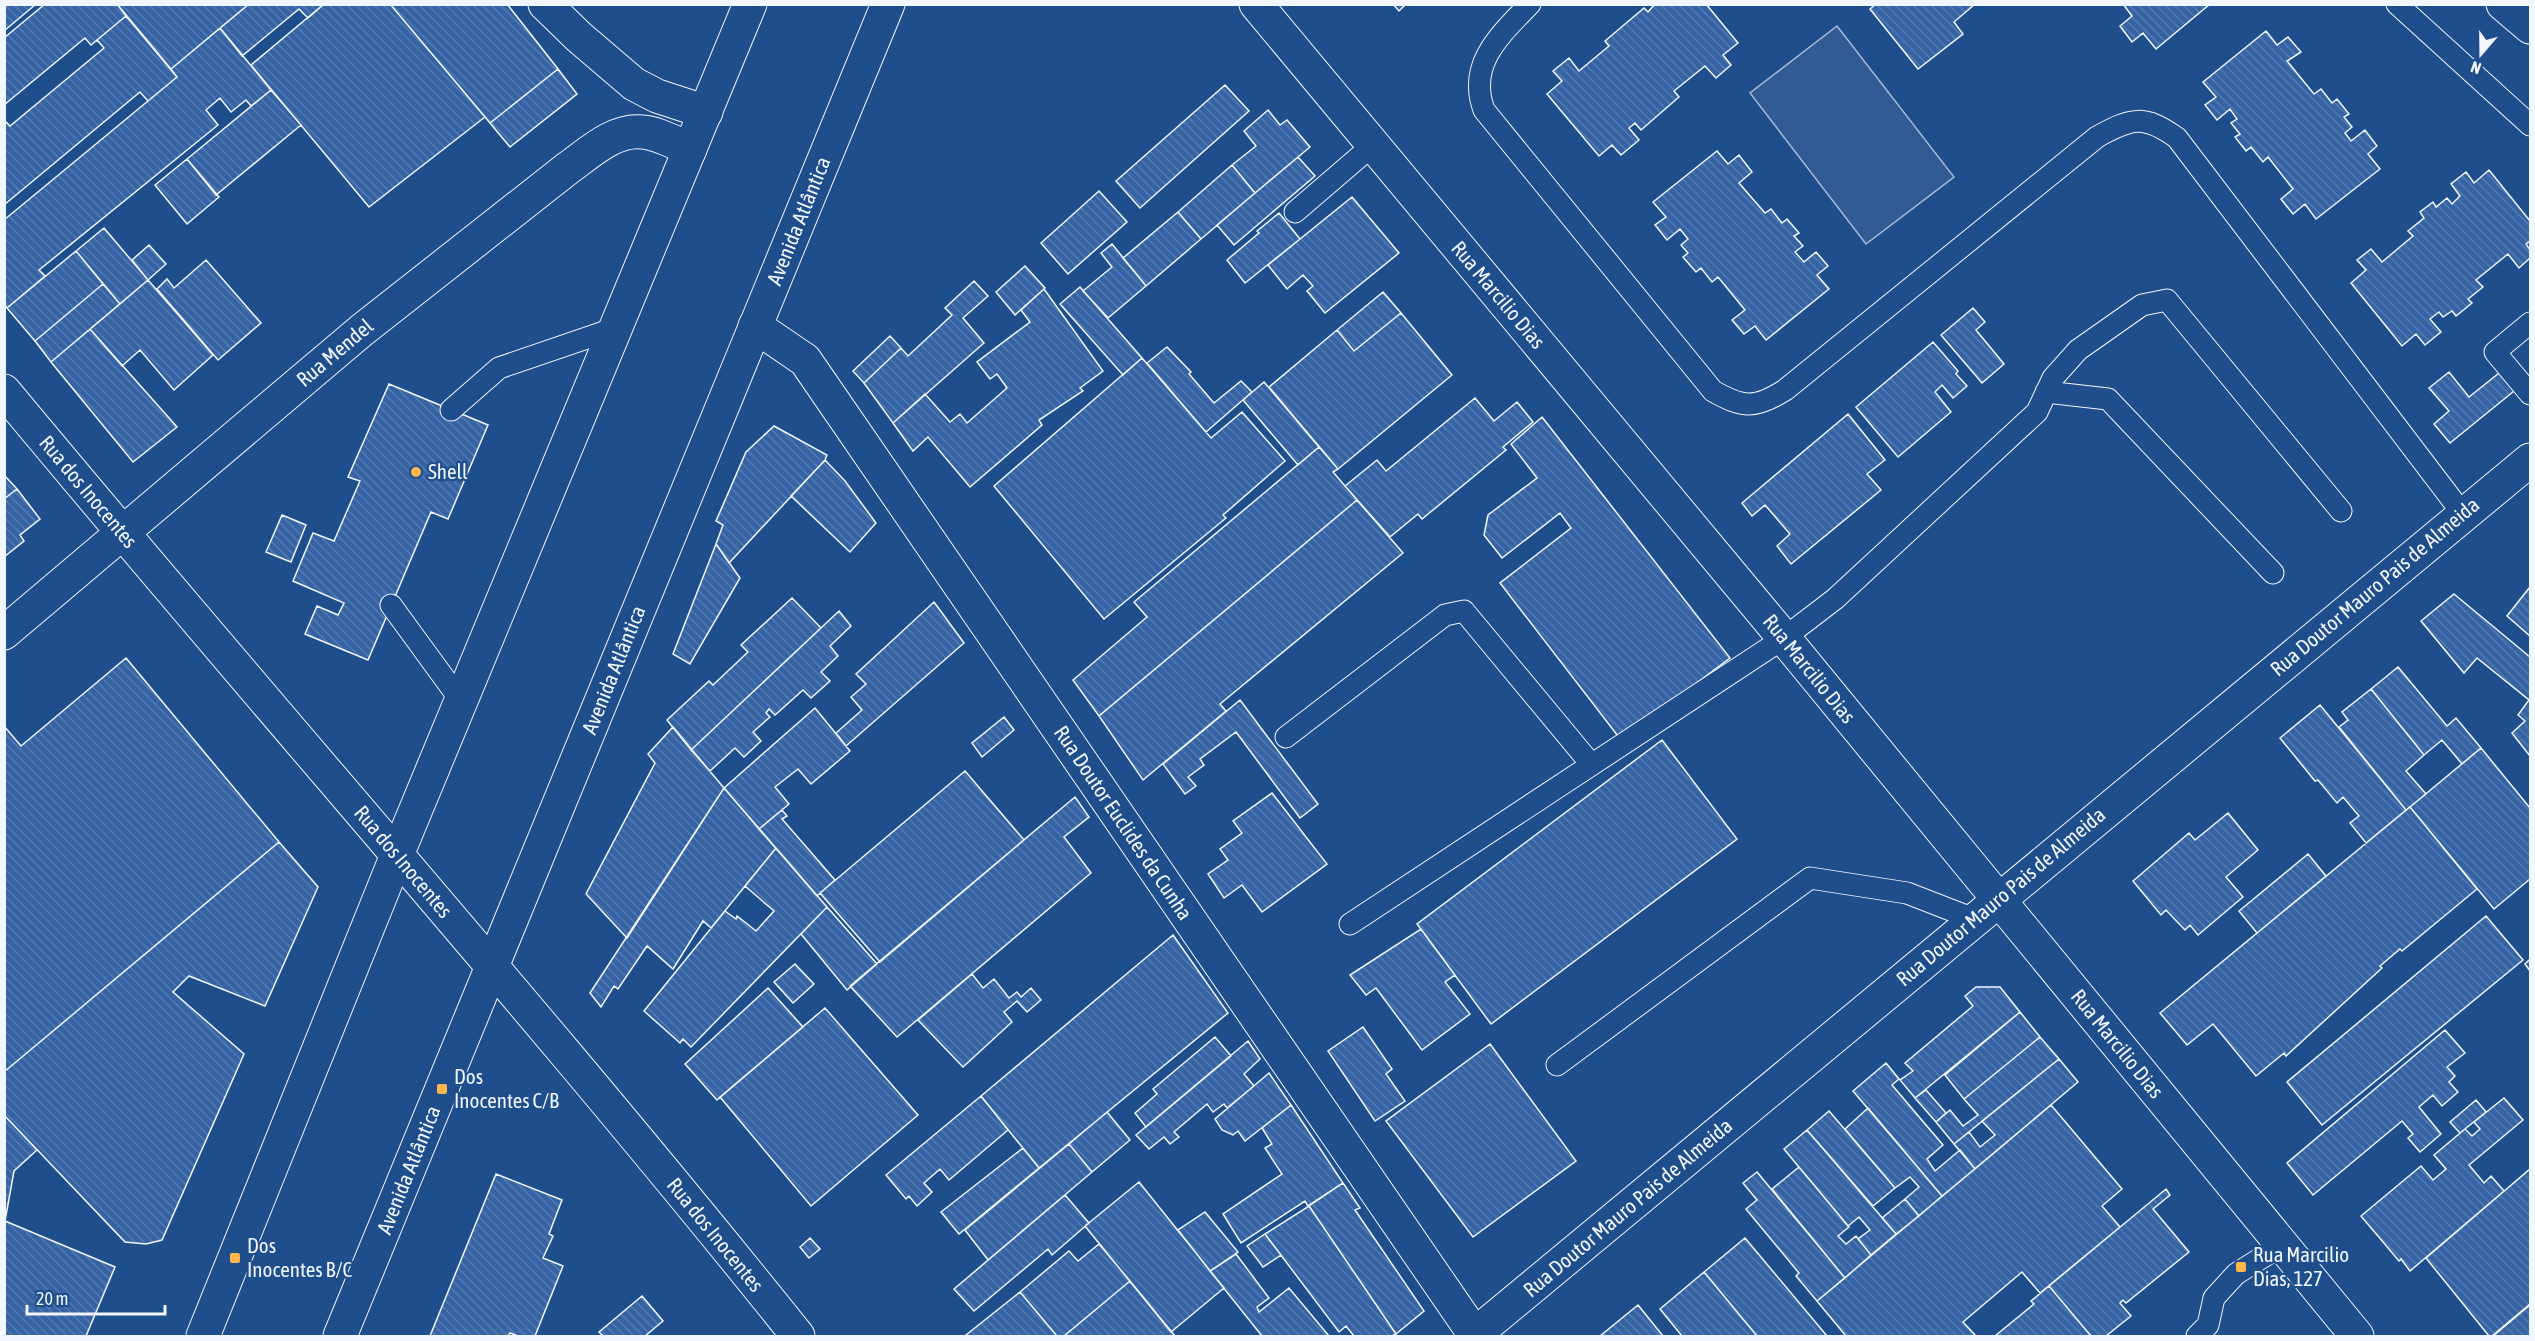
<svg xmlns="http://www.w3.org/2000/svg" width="2535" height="1341" font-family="'Asap Condensed',sans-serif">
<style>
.built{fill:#305b95;stroke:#a8bbd7;stroke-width:1.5}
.building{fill:url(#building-back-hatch);stroke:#f2f6ff;stroke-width:1.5}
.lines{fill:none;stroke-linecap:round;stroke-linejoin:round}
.lane-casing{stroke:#f2f6ff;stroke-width:23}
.street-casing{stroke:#f2f6ff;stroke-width:35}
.secondary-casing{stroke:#f2f6ff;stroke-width:35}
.primary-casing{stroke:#f2f6ff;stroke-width:35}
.lane{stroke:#1f4e8c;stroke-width:21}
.street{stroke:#1f4e8c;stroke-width:33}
.secondary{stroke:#1f4e8c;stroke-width:33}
.primary{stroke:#1f4e8c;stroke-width:33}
.poi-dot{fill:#ffb74d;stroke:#1f4e8c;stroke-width:2}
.labels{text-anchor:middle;stroke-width:4.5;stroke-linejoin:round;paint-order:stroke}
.street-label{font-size:21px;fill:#f2f6ff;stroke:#1f4e8c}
.poi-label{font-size:21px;fill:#f2f6ff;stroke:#1f4e8c;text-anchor:start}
</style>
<defs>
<pattern id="building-back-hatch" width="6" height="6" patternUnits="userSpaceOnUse" patternTransform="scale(1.5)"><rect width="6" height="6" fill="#3563a3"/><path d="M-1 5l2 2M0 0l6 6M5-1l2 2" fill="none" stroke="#537ab1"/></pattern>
</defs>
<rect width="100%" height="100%" fill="#1f4e8c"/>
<path class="built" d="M1837,26l117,151 -88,67 -116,-151z"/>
<path class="building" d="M4,4h32l-32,27z
M45,4h72l9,12 -35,29 -6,-7 -81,67v-67z
M117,4h132l-78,65z
M249,4h75l-16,14 -9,-9 -57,47 -22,-28z
M324,4h66l95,113 -116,90 -118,-142z
M390,4h117l51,65 -68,54z
M1393,4h13l-7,7z
M1655,4h51l32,39 -15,12 8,10 -15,13 -11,-12 -31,25 5,6 -38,33 -6,-7 -6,5 10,12 -18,15 -9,-10 -13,11 -52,-62 15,-13 -9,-10 16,-13 10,13 30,-25 -4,-5 39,-33 4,4z
M1876,4h99l-21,18 9,12 -45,35 -48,-60z
M2123,4h87l-54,45 -13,-16 -11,9 -12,-16 12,-10z
M126,16l51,61 -29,24 -8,-9 -136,113v-85l6,6 94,-78 -7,-8z
M220,28l51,62 -20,16 -5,-6 -15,12 -11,-14 -14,12 12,15 -179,145 6,6 -38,32 -3,-4v-84l173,-143 -6,-8z
M2266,31l11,14 11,-8 13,15 -14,9 27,33 7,-5 11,14 5,-4 12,15 -5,3 8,10 -7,6 6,8 14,-11 12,16 -9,8 12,15 -64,50 -11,-15 -12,10 -12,-15 12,-10 -25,-32 -5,5 -12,-15 -5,4 -11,-14 5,-3 -9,-11 6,-4 -7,-10 -13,11 -12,-15 11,-8 -13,-15z
M558,69l19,25 -67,53 -20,-24z
M1225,85l24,26 -109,97 -24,-27z
M271,90l30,35 -85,70 -29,-36z
M1268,110l12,15 7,-5 23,27 -55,46 -23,-28 24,-19 -12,-15z
M1717,151l11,13 11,-9 13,17 -13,11 26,30 6,-4 11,14 5,-4 12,14 -5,3 9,10 -8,6 9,10 12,-10 12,14 -11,9 12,14 -63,51 -11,-14 -11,8 -12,-14 13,-10 -27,-33 -6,5 -11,-14 -5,4 -13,-15 5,-4 -7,-8 7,-6 -8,-10 -13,11 -12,-15 11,-8 -13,-15z
M1298,157l17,19 -81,69 -17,-20z
M187,159l32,38 -32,27 -32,-39z
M1232,165l23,28 -54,46 -23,-27z
M2489,170l41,51v20l-4,3 4,6v8l-11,10 -11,-14 -32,26 7,7 -15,12 4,4 -16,13 -4,-5 -9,6 -4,-5 -9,7 11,13 -16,13 -9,-11 -14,12 -51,-63 15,-13 -9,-10 14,-11 11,13 31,-26 -5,-5 16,-13 -4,-6 13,-10 3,5 11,-9 5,6 8,-8 -9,-12 15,-12 8,11z
M1099,191l28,31 -59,52 -27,-31z
M1352,197l47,56 -74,60 -18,-22 6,-5 -10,-11 -16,14 -19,-24z
M1178,212l23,27 -55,47 -23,-28z
M1279,213l21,26 -55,44 -18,-23 32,-27 -2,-2z
M104,228l44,52 -28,24 -44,-53z
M1112,244l34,42 -38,32 -25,-27 29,-24 -11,-14z
M149,245l17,19 -18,16 -16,-20z
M76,251l27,33 -68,57 -28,-33z
M206,260l55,63 -43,37 -61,-71 10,-10 7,9z
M1025,266l20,22 -30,27 -19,-23z
M148,280l65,75 -39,35 -34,-40 -18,16 -32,-37z
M974,281l14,15 -25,22 21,25 -91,80 -29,-40 37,-35 7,8 44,-41 -7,-7z
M103,284l17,20 -69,58 -16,-21z
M1080,287l62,71 -19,17 -63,-71z
M1044,289l59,82 -23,17 3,3 -44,29 3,5 -72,62 -42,-50 -15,14 -20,-28 32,-29 25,28 10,-8 7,9 40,-35 -10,-14 -7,5 -13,-17 53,-40 -9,-12z
M1383,292l18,21 -47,38 -17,-21z
M1973,308l12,14 -9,8 28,34 -22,19 -41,-48z
M1401,313l51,62 -114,94 -69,-82 68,-57 17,21z
M90,329l87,98 -44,35 -82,-100z
M890,336l11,12 -37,35 -11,-12z
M1933,342l25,29 -2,3 11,12 -14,12 -11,-13 -7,7 16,20 -53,45 -42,-50z
M1167,347l24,25 -2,2 25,29 27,-22 11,11 -46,40 -59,-69z
M1142,358l69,80 31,-26 43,49 -62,54 3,3 -122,101 -110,-133z
M2504,369l15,18 -69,56 -16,-19 15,-13 -20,-23 20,-16 20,25z
M1264,382l55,65 -21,18 -55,-65z
M389,384l99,41 -40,94 -17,-7 -63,148 -63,-26 12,-28 21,9 6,-12 -51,-22 20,-48 21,8 26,-60 -12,-4z
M1475,398l19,23 23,-19 16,20 -30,25 3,3 -84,69 -4,-5 -28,23 -45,-51 32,-26 9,11z
M1848,414l37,46 -18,14 14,16 -90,74 -14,-18 13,-12 -25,-29 -13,11 -10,-13z
M1542,417l188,241 -109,82 -121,-157 71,-55 -11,-15 -58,45 -18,-23 4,-20 49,-37 -26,-34z
M774,426l53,29 -2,5 -96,103 -13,-19 7,-19 -7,-4 30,-69z
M1319,447l19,22 -5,3 24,28 -258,216 -26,-36 74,-63 -13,-15z
M825,460l20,21 31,42 -26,29 -59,-56z
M4,475l13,14 -13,10z
M17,489l23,30 -20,16 4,6 -20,16v-58z
M1357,500l46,53 -183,151 6,7 -83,69 -44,-64z
M282,515l24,10 -15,37 -25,-10z
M716,544l24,34 -50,86 -17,-10z
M2530,587v49l-23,-20z
M2454,594l76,63v99l-18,-23 13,-12 -7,-6 11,-15 -52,-42 -13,15 -43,-52z
M792,598l29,30 -130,122 -24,-30 42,-39 4,4 35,-33 -7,-7z
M934,602l30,41 -118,103 -10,-13 26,-23 -11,-13 15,-13 -10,-10z
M839,611l12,15 -21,20 8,10 -17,16 9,9 -19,17 -8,-8 -28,25 -6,-6 -3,4 4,4 -17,15 8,9 -17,16 -9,-9 -25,23 -19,-21z
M126,658l153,184 -275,230v-346l17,20z
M2398,667l49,59 9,-8 25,30 -19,16 -20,-24 -18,15 -53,-66z
M2371,689l53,66 -18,16 20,23 -20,16 -67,-83 9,-7 -6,-8z
M1240,700l78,104 -18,14 -64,-86 -36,27 4,6 -16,12 8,9 -11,8 -22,-30z
M2320,705l86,105 -40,33 -16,-20 9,-7 -16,-19 -6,6 -19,-23 -3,1 -35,-43z
M815,708l35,43 -39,33 -13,-15 -23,18 14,17 -30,25 -35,-41z
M1004,717l10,13 -32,27 -10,-14z
M673,727l51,61 -97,150 -41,-44 69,-131 -7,-9z
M1662,740l75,99 -246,185 -74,-100z
M2481,748l49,60v71l-36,30 -84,-102z
M965,771l59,69 -144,122 -60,-69z
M724,788l52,60 -65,80 -8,-7 -30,48 -26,-23 -29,43 -4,-3 -13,21 -11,-14z
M1272,793l55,71 -65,48 -20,-27 -18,13 -16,-24 20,-14 -8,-11 22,-16 -9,-12z
M1075,797l14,20 -25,20 27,36 -194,164 -47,-51z
M2410,807l67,82 -75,62 -2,-2 -20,17 2,2 -96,88 -2,-3 -28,23 -43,-52 -26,21 -27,-32z
M782,810l5,6 -5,3 53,61 -18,16 -58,-67z
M2228,813l30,37 -32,27 17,20 -45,38 -8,-10 -5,5 -19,-20 -5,5 -28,-34 56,-48 6,7z
M279,842l39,45 -53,119 -76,-30 -16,16 71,62 -82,186 -16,4 -21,-2 -121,-127v-43z
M776,848l51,59 -136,140 -8,-8 -3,4 -36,-32 81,-100 11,8 1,-3 19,15 18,-20 -29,-25z
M2308,854l18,22 -69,57 -18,-22z
M827,907l50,57 -30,26 -46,-56z
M2486,916l37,44 -201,165 -35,-43z
M1421,929l34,46 -10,7 25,32 -48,36 -46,-62 -10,7 -16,-20z
M1173,935l55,78 -189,155 -58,-72z
M2530,959v12l-5,-7z
M795,964l19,20 -21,19 -19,-21z
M972,974l11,14 11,-9 15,19 8,-6 4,5 10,-9 10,12 -14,12 -10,-11 -13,11 8,10 -49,45 -45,-47z
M1976,987h24l20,25 -105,86 -15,-18 13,-9 -8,-8 68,-57 -8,-10z
M768,988l35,39 -86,73 -32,-36z
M825,1008l93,107 -107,91 -91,-109z
M2020,1012l20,25 -76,62 -19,-24z
M1363,1027l29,42 -6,5 19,27 -30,20 -47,-70z
M2445,1030l20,23 -18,14 8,9 -6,6 9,10 -16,14 -9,-11 -14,12 22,27 -21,18 -12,-14 5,-4 -11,-13 -89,74 -26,-32z
M1215,1037l16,19 -85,71 -11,-14 22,-19 -4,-5z
M2040,1037l19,22 -105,85 -18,-22 14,-12 13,16 15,-11 -14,-16z
M1248,1041l12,18 -16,15 10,12 -27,22 -3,-4 -11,8 -6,-8 -33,28 5,5 -9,7 -6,-7 -15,12 -13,-14z
M1490,1044l86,117 -103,76 -87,-116z
M2059,1059l19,23 -103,87 -21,-25 15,-12 11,15 15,-12 -13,-14z
M1886,1063l13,16 -7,6 51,60 -16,14 8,12 25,-21 15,19 -33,27 -89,-105z
M1269,1073l22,32 -46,36 -7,-10 -5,4 -11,-5 -7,-11z
M1926,1090l20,23 -10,9 -21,-24z
M981,1096l27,34 -59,50 -9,-11 -16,14 8,9 -15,14 -8,-10 -3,3 -20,-24z
M2504,1098l19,22 -54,45 15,18 7,-7 13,15 -94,80 -9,-12 -2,2 -38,-45 60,-50 12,14 13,-11 -12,-14 31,-26 7,7 8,-7 -6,-7z
M2476,1100l10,12 -26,21 -10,-11z
M1291,1105l52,78 -35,23 -3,-5 -64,42 -18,-29 59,-40 -17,-26 7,-4 -10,-16z
M2051,1105l71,84 -20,17 18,21 -80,66 -18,-21 -59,50 13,14h-130l-29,-35z
M1868,1108l74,88 -23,20 -14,-17 14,-12 -9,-10 -15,11 -50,-59z
M1829,1111l66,77 -22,18 -66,-76z
M1107,1112l23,28 -38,32 -23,-28z
M4,1115l33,35 -23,21 -9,50 110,46 -29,69h-82z
M1807,1130l89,104 -25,21 -13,-16 12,-9 -11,-13 -11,9 -64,-77z
M1069,1144l23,28 -104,88 -23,-30z
M1023,1148l16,20 -80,66 -18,-22z
M1799,1167l50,60 -11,9 8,8 10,-8 15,19 -26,23 -73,-89z
M2530,1169v136l-37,31h-4l-63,-78z
M1757,1172l88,106 -28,23 -21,-25 3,-3 -53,-64 11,-9 -14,-17z
M496,1174l66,26 -13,34 4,2 -10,22 20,8 -28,70h-17l-8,-3 -2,3h-78z
M1139,1182l85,106 -53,44 -86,-106z
M1343,1183l17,25 -5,2 69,101 -28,23 -87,-128z
M2166,1189l4,6 -17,14 36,43 -63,51 -3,-3 -3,3 11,13 -25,20h-15l-42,-50z
M1065,1195l24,28 -37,32 -4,-6 -74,62 -20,-22z
M1905,1199l14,17 -23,18 -14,-16z
M1309,1206l87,128 -4,2h-38l-8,-10 -7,6 -74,-98z
M1205,1212l33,40 -28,19 -32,-41z
M1265,1234l16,21 -18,12 -16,-21z
M810,1238l10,11 -11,9 -9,-11z
M1745,1238l82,98h-70l-53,-64z
M1099,1244l31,37 -66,55h-7l-37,-44 49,-41 9,10z
M1236,1254l33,44 -12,9 2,5 30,-24 40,48h-67l-52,-65z
M1704,1272l53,64h-75l-22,-27z
M1130,1281l45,55h-111z
M2049,1286l42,50h-96l39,-32 -3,-3z
M1020,1292l37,44h-92l1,-1z
M642,1296l21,25 -18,15h-42l-4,-4z
M2530,1304v32h-38z
M1638,1305l25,31h-63z"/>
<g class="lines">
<g class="lane-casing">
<path id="lane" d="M1530,4c-30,31 -63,60 -46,106l229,281c30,17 42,18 72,-1l312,-253c34,-19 47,-23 80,1l286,376
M2397,4l133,121
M1295,212l78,-67
M2530,323l-35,29 35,42
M2046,392l62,7 165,174
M451,410l48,-42 117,-40
M391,605l70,96
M1286,737l159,-122 19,-4 127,153
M1350,924l434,-286 51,-39 202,-187 16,-34 25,-28 64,-45 25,-5 174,211
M1557,1065l253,-187 97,15 67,26
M2197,1336l11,-11 6,-27 22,-24 46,-29"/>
</g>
<g class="street-casing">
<path id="street" d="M545,4l34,33 55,47 23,12 49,16
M1256,4l528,634 573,698
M755,326l50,34 670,975
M4,391c263,317 537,624 794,945
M4,633l358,-303 206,-162c21,-15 46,-39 74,-36 16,1 33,11 48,17
M1473,1336l1057,-876"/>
</g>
<g class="secondary-casing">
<path id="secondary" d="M2503,4l27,23"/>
</g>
<g class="primary-casing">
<path id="primary" d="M203,1336l194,-481 353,-851
M340,1336l548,-1332"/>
</g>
<use href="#lane" class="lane"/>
<use href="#street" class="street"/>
<use href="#secondary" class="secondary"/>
<use href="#primary" class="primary"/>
</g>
<g class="poi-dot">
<circle cx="416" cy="472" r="6"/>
<rect x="436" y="1083" width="12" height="12" rx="3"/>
<rect x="229" y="1252" width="12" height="12" rx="3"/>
<rect x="2235" y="1261" width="12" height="12" rx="3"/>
</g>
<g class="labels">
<g class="street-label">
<text transform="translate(799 221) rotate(-68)" y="7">Avenida Atlântica</text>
<text transform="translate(1498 295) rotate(50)" y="7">Rua Marcilio Dias</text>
<text transform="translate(335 353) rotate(-40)" y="7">Rua Mendel</text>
<text transform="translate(88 492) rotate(50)" y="7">Rua dos Inocentes</text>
<text transform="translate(2375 587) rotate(-40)" y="7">Rua Doutor Mauro Pais de Almeida</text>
<text transform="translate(1809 669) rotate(51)" y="7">Rua Marcilio Dias</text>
<text transform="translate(614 670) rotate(-68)" y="7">Avenida Atlântica</text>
<text transform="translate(1123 823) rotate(56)" y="7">Rua Doutor Euclides da Cunha</text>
<text transform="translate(403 862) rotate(50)" y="7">Rua dos Inocentes</text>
<text transform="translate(2001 897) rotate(-40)" y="7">Rua Doutor Mauro Pais de Almeida</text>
<text transform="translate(2117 1044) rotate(51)" y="7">Rua Marcilio Dias</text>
<text transform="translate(409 1170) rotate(-68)" y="7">Avenida Atlântica</text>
<text transform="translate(1628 1208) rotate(-40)" y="7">Rua Doutor Mauro Pais de Almeida</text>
<text transform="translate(715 1235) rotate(51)" y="7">Rua dos Inocentes</text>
</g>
<g class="poi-label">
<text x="428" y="479">Shell</text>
<text x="454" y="1084">Dos<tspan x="454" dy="24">Inocentes C/B</tspan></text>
<text x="247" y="1253">Dos<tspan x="247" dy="24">Inocentes B/C</tspan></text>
<text x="2253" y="1262">Rua Marcilio<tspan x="2253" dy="24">Dias, 127</tspan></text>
</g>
</g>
<rect width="2535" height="1341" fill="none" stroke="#f2f6ff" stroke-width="12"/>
<g transform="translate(2481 54) rotate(200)" stroke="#1f4e8c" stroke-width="4.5" paint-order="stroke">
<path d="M0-4.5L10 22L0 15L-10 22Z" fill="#f2f6ff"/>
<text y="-9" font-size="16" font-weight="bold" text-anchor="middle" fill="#f2f6ff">N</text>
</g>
<path d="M27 1305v9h138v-9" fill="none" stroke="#f2f6ff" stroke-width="3"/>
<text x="36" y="1305" font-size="18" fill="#f2f6ff" stroke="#1f4e8c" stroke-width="4.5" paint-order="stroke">20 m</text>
</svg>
